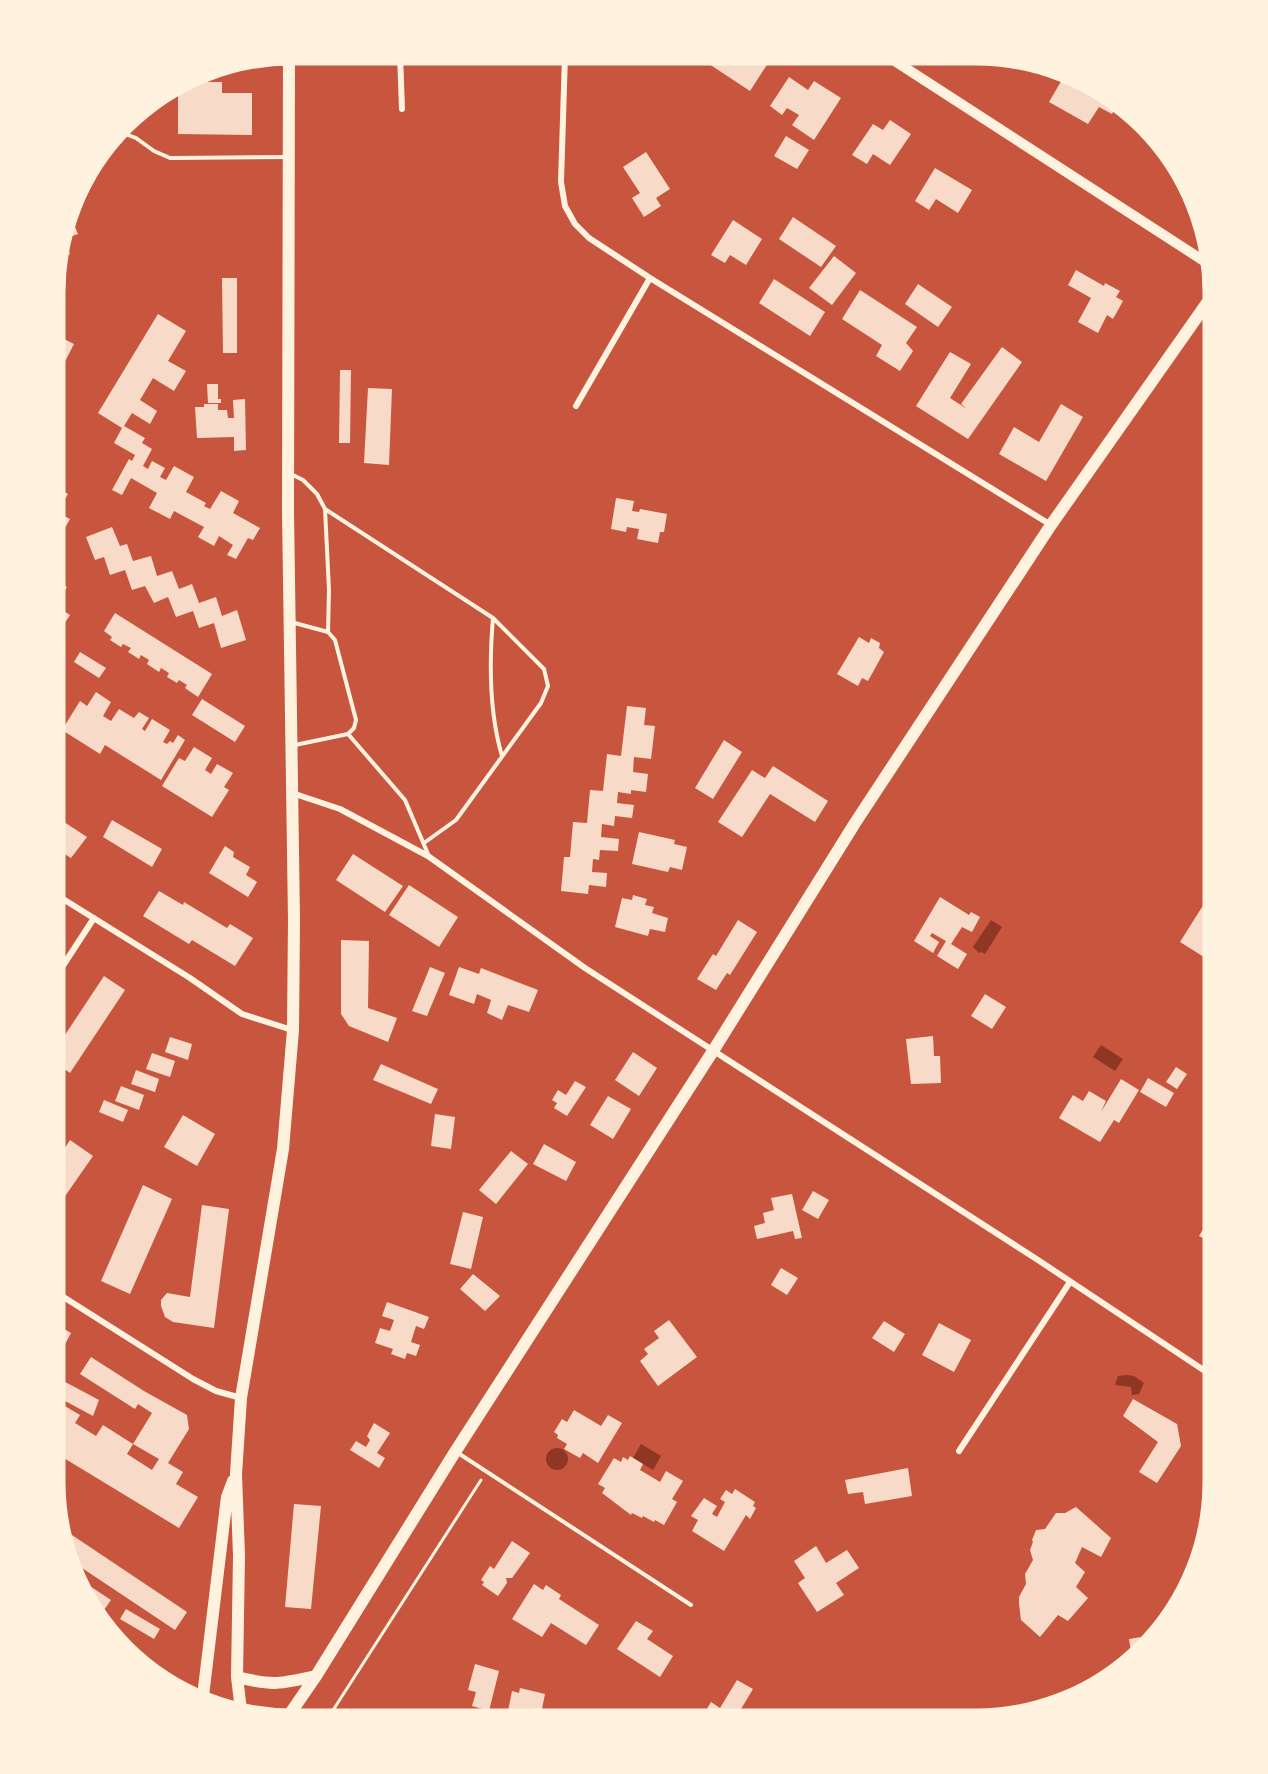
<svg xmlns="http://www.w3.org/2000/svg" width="1268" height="1774" font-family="'PT Sans',sans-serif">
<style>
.water{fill:#8f3625}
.building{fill:#f7dbc8;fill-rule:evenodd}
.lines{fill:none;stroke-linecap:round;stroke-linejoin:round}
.path{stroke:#fff3e0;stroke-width:3}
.service{stroke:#fff3e0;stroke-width:4}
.minor{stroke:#fff3e0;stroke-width:6}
.tertiary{stroke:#fff3e0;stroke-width:10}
.secondary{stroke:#fff3e0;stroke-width:12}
.rim{fill:none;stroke:#fff3e0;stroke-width:3}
</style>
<rect width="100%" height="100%" fill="#c8553d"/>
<path class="water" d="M991,920l11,7 -17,27 -3,-2 -3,1 -6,-6z
M1101,1045l22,14 -8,12 -22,-14z
M1127,1375l7,1 10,7 -5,11 -7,1 -1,-8 -16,-2 3,-9z
M641,1444l20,12 -8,14 -20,-12z
M546 1459a11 11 0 1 1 22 0a11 11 0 1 1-22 0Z"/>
<path class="building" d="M710,55h52l8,5 -20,31 -44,-29z
M789,77l19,13 6,-9 27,17 -27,42 -22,-15 7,-10 -12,-7 -5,7 -12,-9z
M1063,78l17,10 3,-6 23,12 -5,9 6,-8 12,7 -7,12 -13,-7 -11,17 -39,-22z
M190,82h32v11h30v42l-74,-1v-46z
M890,120l21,14 -21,31 -17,-11 -6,10 -15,-9 21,-31 10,6z
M786,136l23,14 -12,19 -23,-13z
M1148,137l9,11 -11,-7z
M646,152l24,37 -14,9 5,8 -17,11 -12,-19 8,-5 -17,-26z
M935,168l37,22 -14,23 -22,-14 -7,11 -14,-9z
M71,217l7,17 -14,5 6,15 -7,3 -3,-7z
M793,217l43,29 -15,21 -42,-28z
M733,220l29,19 -16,26 -16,-10 -5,8 -14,-8z
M834,256l22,17 -24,32 -23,-17z
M1076,270l28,16 1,-3 15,8 -4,6 7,4 -10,18 -6,-4 -9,18 -20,-11 13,-24 -23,-13z
M222,278h15v75h-14z
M774,279l51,33 -15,24 -51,-33z
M918,284l34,23 -14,20 -33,-23z
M860,290l57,37 -11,16 7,8 -13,20 -24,-15 6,-11 -40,-26z
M158,314l28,17 -18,30 18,10 -12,20 -21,-13 -13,22 17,11 -7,13 -18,-11 -8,13 21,12 -3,5 10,6 -9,17 5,3 4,-8 13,7 -5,9 6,3 8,-14 20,11 -8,15 20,11 -2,3 6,3 11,-18 18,10 -6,12 27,15 -7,12 -5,-2 -12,21 -9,-4 6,-10 -14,-9 -5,10 -16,-9 6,-10 -30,-16 -4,8 -21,-11 8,-15 -26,-15 -9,17 -10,-5 17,-31 3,2 3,-6 -21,-12 8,-15 -24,-15z
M56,335l18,9 -18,35z
M1002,347l20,15 -54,77 -52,-33 34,-54 21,12 -21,34 17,11 -6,-5z
M340,370h11l-1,73h-11z
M207,384h11v15h3v4h-13z
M368,388l24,1 -3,76 -25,-2z
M245,399l1,51 -12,1v-14l-37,1 -2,-31h9v-3h14v6h9l1,8h6l-1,-18z
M1061,404l22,13 -37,64 -47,-27 15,-27 25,15z
M56,487l12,7 -11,18 13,7 -14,25z
M616,498l18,3 -2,10 7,1 1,-3 27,5 -3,18h-4l-2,11 -21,-4 2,-10 -12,-2 -1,5 -15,-3z
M112,527l8,19 7,-2 6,17 18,-5 6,20 15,-5 7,18 13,-5 7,19 17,-6 6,19 15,-6 9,30 -25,8 -7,-25 -15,5 -6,-17 -17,6 -8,-20 -14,6 -9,-17 -13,4 -7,-20 -15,5 -6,-18 -9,3 -9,-23z
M56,580l11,7 -11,19z
M56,606l14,9 -13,20 -2,-1z
M115,613l97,61 -14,23 -13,-9 2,-3 -8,-5 -2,3 -10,-6 2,-4 -8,-5 -2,4 -12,-8 2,-4 -8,-5 -2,4 -11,-7 3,-4 -8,-4 -2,3 -11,-7 2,-3 -8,-6z
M859,637l10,6 2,-5 9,5 -1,5 5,4 -16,29 -6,-3 -4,8 -21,-12z
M80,652l26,16 -7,10 -25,-16z
M96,692l15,10 -8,14 8,5 8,-12 15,9 5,-6 10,6 -7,11 3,2 7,-12 18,11 -7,12 4,2 3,-3 3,2 5,-8 7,5 -24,40 -56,-35 -5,9 -38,-24 18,-29 7,5z
M202,699l43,27 -10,16 -43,-27z
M627,706l19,2 -2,17 11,1 -4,33 -17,-2 -1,15 15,2 -2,18 -15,-2v4l-13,-2 -1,11 17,2 -2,13 -17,-2 -1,10 -12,-2 -1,13 18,2 -1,12 -18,-1 -1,10 -6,-1 -1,13 15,1 -1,14 -17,-2 -1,9 -27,-3 3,-34h6l3,-35 14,1 3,-33 13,1 4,-37 14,2z
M724,740l18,12 -29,47 -18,-11z
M194,747l18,11 -7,12 6,4 6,-10 16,9 -9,14 5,3 -17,27 -50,-31 17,-28 6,3z
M773,766l55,35 -13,21 -45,-28 -28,43 -24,-15 34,-52 13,8z
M61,820l26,17 -16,21 -16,-10v-27l4,2z
M112,820l50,29 -10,18 -49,-30z
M639,832l36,8 -1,4 13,3 -5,23 -12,-3 -2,5 -36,-8z
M225,846l9,6 -1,5 17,10 -4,8 11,7 -9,15 -39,-24z
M353,854l50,32 -18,26 -49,-32z
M409,885l49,32 -19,30 -50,-32z
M1214,888v54l-10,15 -24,-15z
M159,891l24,14 1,-3 43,26 3,-4 23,14 -18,28 -43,-26 -3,4 -46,-28z
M633,895l14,4 -2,6 9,2 -2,6 16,5 -3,14 -15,-3 -2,7 -33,-9 7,-29 10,2z
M940,897l29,18 2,-3 9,5 -8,15 -10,-5 -11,17 16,10 -9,15 -21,-13 9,-15 -14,-8 -2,3 9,6 -6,11 -19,-12z
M738,920l19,12 -27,43 -3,-2 -11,17 -19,-11 16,-25 3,2z
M341,940l28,1 -1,67 29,10 -9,24 -39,-16 -8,-12z
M430,967l15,6 -18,43 -15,-5z
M459,967l20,7 2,-6 57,22 -9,22 -21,-7 -6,15 -15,-7 4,-13 -14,-6 -3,10 -25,-9z
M104,976l21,14 -55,83 -15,-11v-12z
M985,994l21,13 -14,22 -21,-13z
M933,1036l1,20h6l1,27 -30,1 -5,-45z
M170,1037l22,7 -4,16 -23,-8z
M633,1052l24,16 -18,28 -24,-16z
M152,1053l23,8 -5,16 -24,-8z
M381,1064l57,25 -7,15 -58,-24z
M1176,1067l11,7 -10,15 -11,-7z
M136,1070l23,9 -4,13 -24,-8z
M1148,1078l26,15 -8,14 -26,-15z
M1121,1079l18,11 -20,33 -5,-3 -14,22 -41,-24 14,-23 10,6 6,-10 17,10 -5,11z
M575,1081l11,6 -19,29 -13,-8 3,-5 -5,-3 6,-10 8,5z
M121,1086l23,9 -5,15 -24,-9z
M608,1096l23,13 -18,30 -23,-14z
M104,1100l24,10 -5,12 -24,-10z
M435,1114l20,3 -4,32 -20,-3z
M183,1115l32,19 -18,32 -33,-19z
M70,1140l23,16 -39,56 1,-49z
M544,1144l32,18 -10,19 -33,-17z
M511,1151l17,13 -32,40 -17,-14z
M143,1185l29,14 -42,95 -29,-13z
M813,1191l16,9 -11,19 -16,-9z
M792,1194l10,44 -7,1 -2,-8 -36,8 -3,-13 11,-3 -2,-10 11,-3 -3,-12z
M202,1205l27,4 -15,119 -41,-6 -8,-5 -4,-11v-6l6,-7 23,4z
M1214,1210v34l-15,-8z
M463,1212l20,5 -12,52 -21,-5z
M781,1268l17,10 -11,17 -16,-10z
M473,1274l27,22 -15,15 -25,-22z
M387,1302l42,15 -5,12 -8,-3 -5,16 9,3 -4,11 -9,-3 -2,6 -14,-5 2,-5 -18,-6 5,-15 10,3 4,-11 -12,-4z
M669,1320l28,37 -39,29 -18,-25 8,-7 -4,-5 15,-11 -5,-7z
M884,1321l21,13 -11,18 -22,-14z
M54,1323l17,10 -17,32z
M939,1323l32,17 -17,32 -32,-17z
M91,1357l53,34 43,24 2,14 -21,34 15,9 -7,12 22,13 -19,31 -125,-76v-44l4,-6 22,13 -5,8 21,13 7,-11 30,19 19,-31 -14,-9 -3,5 -55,-35zM133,1444l26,15 -7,11 -25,-16z
M54,1376l45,24 -6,16 -39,-21z
M1133,1399l44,25 4,22 -24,37 -18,-11 19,-30 -35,-26z
M574,1410l27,16 7,-11 14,8 -24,40 -15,-10 -3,5 -16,-9 3,-5 -10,-6 1,-3 -4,-3 8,-13 5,3z
M374,1423l16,10 -13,20 8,5 -6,10 -29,-18 6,-9 10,6 4,-7 -3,-4z
M630,1456l13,8 -3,6 20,12 6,-11 17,10 -11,18 5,3 -13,23 -9,-5 -1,2 -11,-6 -1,2 -10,-5 -1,2 -29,-22 3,-5 -7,-4 16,-26 7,4 2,-5 5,3z
M908,1468l4,28 -47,8 -2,-12 -15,2 -3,-14z
M735,1489l20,13 -2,4 3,2 -6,11 -4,-4 -22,36 -32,-20 6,-11 -7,-4 13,-18 13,8 -5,8 5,3 8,-15 -5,-3 6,-9 6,4z
M294,1504l27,2 -10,103 -26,-2z
M1076,1507l35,31 -10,19 -19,-10 -7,16 10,9 -9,15 12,11 -20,23 -10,-6 -18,22 -19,-17 -2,-16v-7l7,-13 -1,-10 8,-14 -3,-10 3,-8 -1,-2 4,-10 9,-1 11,-16h9z
M66,1531l121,81 -12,18 -102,-68z
M512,1541l18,12 -18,25h-6l1,5 -9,13 -16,-11 2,-3 -3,-2 9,-14 4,3z
M816,1546l10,17 21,-13 12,18 -23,15 8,12 -27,17 -19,-29 7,-5 -11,-17z
M76,1577l35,23 -7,10 -18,-11 -8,-12z
M534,1584l9,6 3,-5 15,10 -2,4 40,26 -13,20 -35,-22 -9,14 -30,-18z
M126,1609l34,20 -6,10 -34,-20z
M636,1621l17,10 -6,8 26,17 -13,21 -43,-28z
M1153,1635l1,2 -18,20 -4,1 -3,-19z
M475,1664l24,7 -10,40 -17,-5 4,-14 -8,-2z
M149,1668l23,15 -1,1 -11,-4z
M737,1680l16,9 -18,30h-28l-5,-2 9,-15 9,6z
M520,1688l25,6 -5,25h-28l1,-7 -5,-1 4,-20 7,2z"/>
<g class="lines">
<path class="path" d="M328,1718l153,-238"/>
<path class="service" d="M120,132l16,6 18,13 16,7 118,-1
M291,474l12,6 14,14 8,15 4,81 -1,42
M325,509l168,109 51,51 4,17 -7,17 -85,117 -32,23
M493,618c-4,46 -4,94 9,138
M291,622l37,10 7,8 21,80 -2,8 -6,6 -53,11
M348,734l57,66 23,54
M458,1453l233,152"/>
<path class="minor" d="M400,54l2,55
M565,55l-4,127 4,24 10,18 14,14 61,40 401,247
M576,406l74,-128
M292,793l48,16 88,47 157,112 453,292 176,117
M55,894l135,84 52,36 50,16
M55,978l39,-60
M54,1291l139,88 23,12 25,7
M959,1451l111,-169"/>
<path class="tertiary" d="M887,56l320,207"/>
<path class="secondary" d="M237,1677c35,9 44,7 79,-1
M203,1696l24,-199 6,-16
M241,1710l-4,-33 2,-121 -3,-82 5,-76 42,-249 10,-119 1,-110 -6,-409 1,-457
M287,1718l29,-42 139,-224 258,-401 142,-228 196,-298 163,-232"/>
</g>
<path d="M0 0H1268V1774H0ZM292 64H976A228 228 0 0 1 1204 292V1482A228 228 0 0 1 976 1710H292A228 228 0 0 1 64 1482V292A228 228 0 0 1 292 64Z" fill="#fff3e0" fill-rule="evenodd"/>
<path class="rim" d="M292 64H976A228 228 0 0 1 1204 292V1482A228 228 0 0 1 976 1710H292A228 228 0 0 1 64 1482V292A228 228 0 0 1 292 64Z"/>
</svg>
